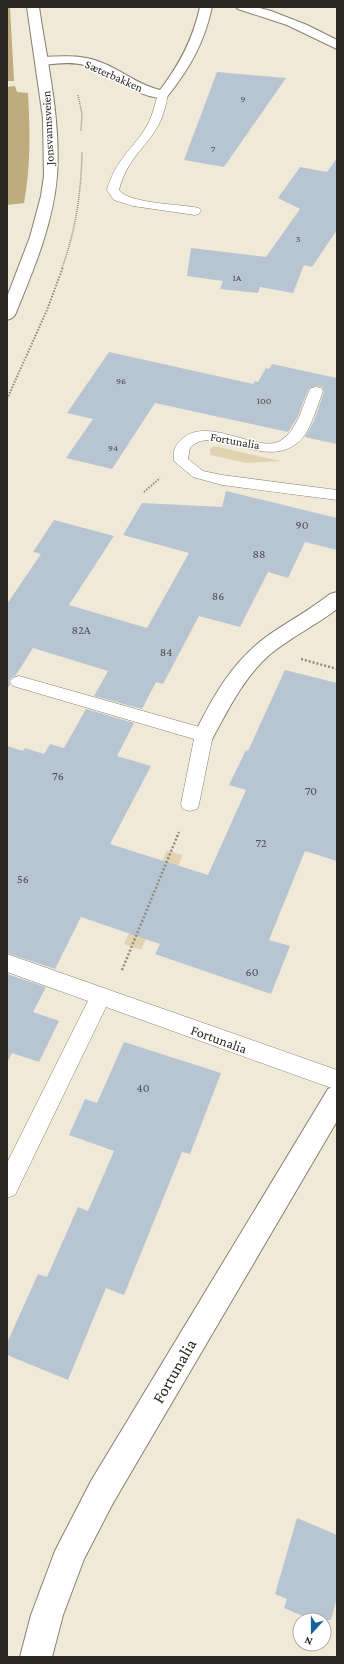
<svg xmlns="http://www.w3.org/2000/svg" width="344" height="1664" font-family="'Crimson Pro',serif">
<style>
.green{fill:#e1d3b2}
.forest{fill:#beab7e}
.building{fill:#b7c5d2}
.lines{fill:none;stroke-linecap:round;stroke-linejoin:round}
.lane-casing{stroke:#878070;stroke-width:1}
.street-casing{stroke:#878070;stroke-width:2}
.secondary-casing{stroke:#878070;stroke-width:2}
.path-far2{stroke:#908b7f;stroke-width:1.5;stroke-dasharray:1 1;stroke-linecap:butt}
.path-far1{stroke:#908b7f;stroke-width:2;stroke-dasharray:1.5 1.5;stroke-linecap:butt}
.path{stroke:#908b7f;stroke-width:2.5;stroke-dasharray:2 2;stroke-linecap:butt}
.lane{fill:#fff;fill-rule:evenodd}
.street{fill:#fff;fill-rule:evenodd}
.secondary{fill:#fff;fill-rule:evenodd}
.labels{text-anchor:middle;stroke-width:3;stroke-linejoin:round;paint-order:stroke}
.far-number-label{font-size:10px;fill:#4d4f4d}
.far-street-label{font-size:12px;fill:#2a2821;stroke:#fff}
.number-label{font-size:12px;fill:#4d4f4d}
.street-label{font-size:14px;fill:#2a2821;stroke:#fff}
.near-street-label{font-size:17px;fill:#2a2821;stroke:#fff}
</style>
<rect width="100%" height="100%" fill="#f0e9d7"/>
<path class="green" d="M214,446l67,15 -34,2 -37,-8v-6z
M167,851l16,4 -42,95 -17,-6z"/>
<path class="forest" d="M7,7h3l4,74h-7z
M15,86l2,6 11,1c2,38 3,72 -4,110l-17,2v-118z"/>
<path class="building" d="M217,72l69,6 -62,89 -40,-7z
M337,158v72l-25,37 -8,-2 -11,28 -33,-6 -2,6 -38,-4 3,-8 -36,-5 4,-28 75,9 34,-48 -22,-11 22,-31 27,5z
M109,352l144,32 2,-3 3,1 8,-14 3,1 3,-5 65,14v66l-32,-7 9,-16 10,-29 -2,-5 -6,-1 -5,1 -3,3 -11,28 -9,14 -133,-29 -43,66 -46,-11 27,-39 -26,-6z
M226,491l111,27v32l-32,-8 -17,36 -20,-6 -28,55 -41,-11 -36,68 -7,-2 -14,27 -48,-13 14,-25 -75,-23 -17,27 -4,2 -3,4 1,4 -3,4v-85l34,-50 -8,-2 21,-32 60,16 -45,69 78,23 42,-75 -66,-18 19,-32 80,4z
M285,670l52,13v178l-32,-10 -36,89 21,6 -19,48 -116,-40 5,-10 -79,-27 -26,52 -48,-16v-207l16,5 2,-3 19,6 6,-10 14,4 22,-39 48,14 -17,33 34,10 -41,78 98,31 38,-85 -17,-5 17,-35 2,1z
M7,974l39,13 -13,25 26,9 -20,41 -27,-9 -5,10z
M124,1042l97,31 -31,81 -8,-2 -58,143 -18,-7 -38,92 -61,-25v-12l31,-69 9,3 31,-70 10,4 26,-60 -45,-16 16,-36 12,4z
M297,1518l40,17v63l-6,22h-19l-28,-12 3,-9 -12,-5z"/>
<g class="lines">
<g class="lane-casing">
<path id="lane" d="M163,91l5,3c-2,10 -4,20 -9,30 -14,26 -32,34 -40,66 10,14 62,14 80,18l2,3 -2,3 -4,1 -62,-9 -19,-6 -7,-10c9,-32 26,-40 41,-66 5,-10 7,-20 10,-30z
M316,387l5,1 2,3c-5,13 -11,34 -19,45 -34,42 -89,-16 -114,12l-2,11 15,12 19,4 115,15v10l-115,-15 -29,-8 -19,-16c-1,-8 0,-14 6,-20 25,-28 78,13 100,0 17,-10 22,-33 29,-50l2,-3z
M19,676l191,54 3,5 -14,69 -2,5 -7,2 -7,-2 -2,-5 13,-65 -181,-53 -3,-4 3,-4z
M7,954l330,116v20l-231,-83 -91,188 -8,3v-35l81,-162 -81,-29z"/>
</g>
<g class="street-casing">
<path id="street" d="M200,7h12c-8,36 -22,61 -45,90 -24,6 -58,-26 -83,-32 -14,-4 -29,-1 -43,0l-4,-1 -2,-3 2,-3 4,-1c22,-1 43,-3 64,7 19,8 34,21 55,26 20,-26 33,-51 40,-83z
M236,7h20l15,4 36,14 30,15v9l-50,-24 -49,-16z
M337,592v17c-22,17 -48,29 -69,47 -26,24 -40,54 -57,85l-7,2 -7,-2 -3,-6c18,-37 38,-73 72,-98 21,-15 44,-27 64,-43z
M337,1085v36l-224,382 -29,56 -21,56 -11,42h-32l11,-42 24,-64 36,-70 237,-392z"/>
</g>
<g class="secondary-casing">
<path id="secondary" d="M27,7h12c8,55 22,112 18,169 -4,49 -24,95 -42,139l-3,3 -5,2v-23l23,-60 11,-41 3,-20 -1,-58z"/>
</g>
<path class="path-far2" d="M78,95l4,19 -1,17
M62,268c14,-39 19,-74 20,-116"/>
<path class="path-far1" d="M7,399l40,-89 16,-43
M144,492l16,-14"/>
<path class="path" d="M301,659l36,10
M122,970l57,-138"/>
<use href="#lane" class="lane"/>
<use href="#street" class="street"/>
<use href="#secondary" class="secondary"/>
</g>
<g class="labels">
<g class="far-number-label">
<text x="243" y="102">9</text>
<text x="213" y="152">7</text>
<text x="298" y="242">3</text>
<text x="237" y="281">1A</text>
<text x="121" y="384">96</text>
<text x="264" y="404">100</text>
<text x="113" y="451">94</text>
</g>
<g class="far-street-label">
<text transform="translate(114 76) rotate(24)" y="4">Sæterbakken</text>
<text transform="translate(48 128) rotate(-93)" y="4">Jonsvannsveien</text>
<text transform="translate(235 441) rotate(10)" y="4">Fortunalia</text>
</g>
<g class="number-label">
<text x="302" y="529">90</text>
<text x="259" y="558">88</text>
<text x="218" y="600">86</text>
<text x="81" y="634">82A</text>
<text x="166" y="656">84</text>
<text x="58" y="780">76</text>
<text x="311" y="795">70</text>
<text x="261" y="847">72</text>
<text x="23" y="883">56</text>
<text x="252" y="976">60</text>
<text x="143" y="1092">40</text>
</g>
<g class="street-label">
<text transform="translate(219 1039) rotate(20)" y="5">Fortunalia</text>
</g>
<g class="near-street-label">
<text transform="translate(174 1371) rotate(-60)" y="6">Fortunalia</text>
</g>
</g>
<rect width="344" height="1664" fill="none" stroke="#2a2821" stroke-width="16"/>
<g transform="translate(312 1632) rotate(201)"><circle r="19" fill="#ffffff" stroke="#aaa9a6"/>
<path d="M0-3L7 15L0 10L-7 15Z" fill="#186195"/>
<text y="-6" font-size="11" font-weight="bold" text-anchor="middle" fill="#2a2821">N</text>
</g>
</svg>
